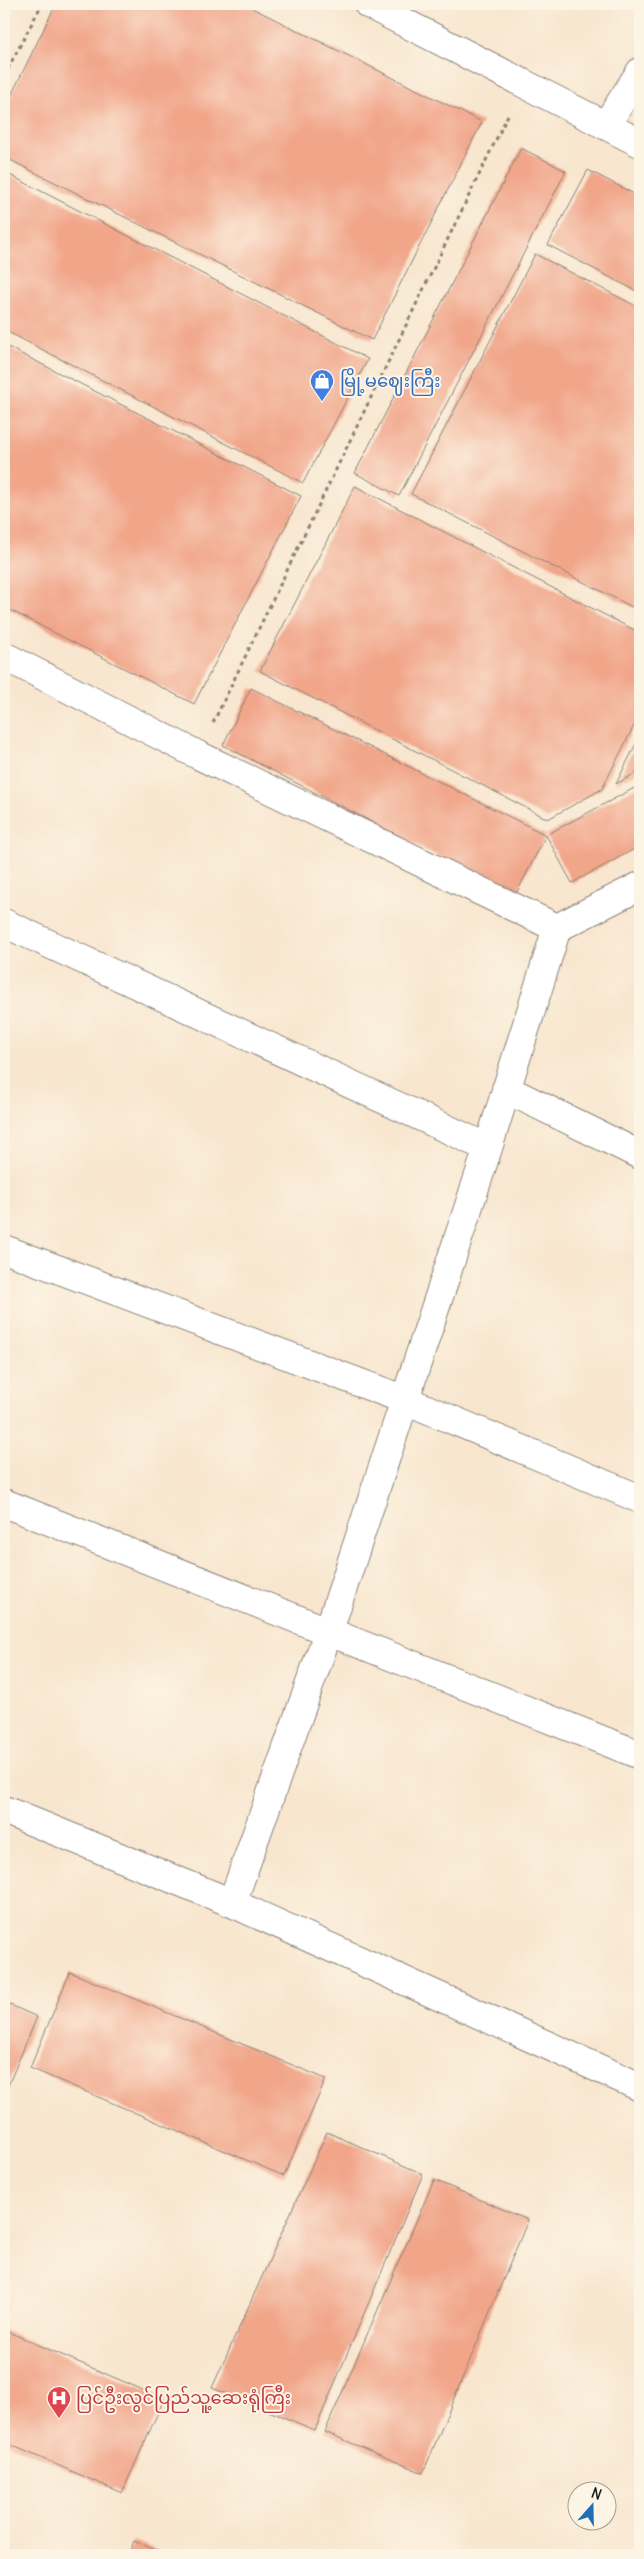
<svg xmlns="http://www.w3.org/2000/svg" width="644" height="2559" font-family="Delius,'Noto Sans Myanmar',sans-serif">
<style>
.building{fill:#f1a68a}
.lines{fill:none;stroke-linecap:round;stroke-linejoin:round}
.minor-casing{stroke:#8a8176;stroke-width:30}
.path{stroke:#8a8176;stroke-width:3;stroke-dasharray:4 4;stroke-linecap:butt}
.minor{stroke:#fff;stroke-width:28}
.labels{text-anchor:middle;stroke-width:4;stroke-linejoin:round;paint-order:stroke}
.shop-label{font-size:18px;fill:#366cbe;stroke:#fcf5e5;text-anchor:start}
.health-label{font-size:18px;fill:#be3a42;stroke:#fcf5e5;text-anchor:start}
</style>
<rect width="100%" height="100%" fill="#fcf5e5"/>
<filter id="ink" filterUnits="userSpaceOnUse"><feTurbulence type="fractalNoise" baseFrequency=".02" numOctaves="2"/><feDisplacementMap in="SourceGraphic" scale="10" xChannelSelector="R" yChannelSelector="G"/><feConvolveMatrix kernelMatrix="1 2 1 2 8 2 1 2 1" color-interpolation-filters="sRGB"/></filter>
<filter id="wash" filterUnits="userSpaceOnUse"><feTurbulence type="fractalNoise" baseFrequency=".0096" numOctaves="4" result="noise"/><feDisplacementMap in="SourceGraphic" scale="20" xChannelSelector="R" yChannelSelector="G"/><feGaussianBlur stdDeviation="1.12" result="paint"/><feColorMatrix in="noise" values="0 0 0 0 0 0 0 0 0 0 0 0 0 0 0 0 0 1.4 0 .05"/><feComposite in="paint" operator="in"/></filter>
<g filter="url(#wash)">
<rect width="100%" height="100%" fill="#f8e6cf"/>
<g id="blocks">
<path class="building" d="M56,4h188l238,118 -110,218 -368,-183v-47z
M521,148l45,23 -167,325 -44,-23z
M588,170l52,27v96l-92,-48z
M4,172l364,187 -65,124 -299,-153z
M535,254l105,54v287l-6,13 -223,-114z
M4,345l297,151 -107,208 -190,-97z
M355,486l285,147v81l-38,75 -54,30 -288,-148z
M251,688l295,147 -31,61 -292,-151z
M640,736v35l-24,13z
M640,785v61l-68,37 -26,-48z
M70,1972l256,107 -42,97 -254,-108z
M4,2002l33,15 -33,78z
M327,2132l96,42 -108,256 -103,-42z
M434,2180l94,40 -105,253 -98,-41z
M4,2330l160,69 -42,94 -118,-51z
M134,2541l34,14h-40z"/>
</g>
</g>
<g filter="url(#ink)">
<use href="#blocks" fill-opacity="0" stroke="#8a8176" stroke-width="1"/>
<g class="lines">
<g class="minor-casing">
<path id="minor" d="M368,4l272,139
M606,125l34,-53
M4,656l194,99 359,173
M4,923l484,225
M506,1089l134,66
M4,1249l399,150 237,100
M4,1503l636,252
M4,1810l228,93 408,184
M232,1903l97,-273 159,-482 69,-220 83,-42"/>
</g>
<path class="path" d="M4,76l38,-72
M213,723l295,-608"/>
<use href="#minor" class="minor"/>
</g>
</g>
<defs>
<g id="shop-pin" transform="scale(1.25)"><path d="M0 17L-7.5 6A9.5 9.5 0 1 1 7.5 6Z" fill="#3f7fe0" stroke="#fcf5e5"/><path d="M-5-2.5h2.3a2.7 3.5 0 0 1 5.4 0H5L5.5 6h-11ZM-1.5-2.5h3a1.5 2.3 0 0 0-3 0Z" fill="#fff"/></g>
<g id="hospital-pin" transform="scale(1.25)"><path d="M0 17L-7.5 6A9.5 9.5 0 1 1 7.5 6Z" fill="#e0444e" stroke="#fcf5e5"/><path d="M-5-5h3v3.5h4V-5h3V5h-3V1.5h-4V5h-3Z" fill="#fff"/></g>
</defs>
<g fill-rule="evenodd">
<use href="#shop-pin" x="322" y="381"/>
<use href="#hospital-pin" x="59" y="2398"/>
</g>
<g class="labels">
<g class="shop-label">
<text x="340" y="387">မြို့မဈေးကြီး</text>
</g>
<g class="health-label">
<text x="76" y="2404">ပြင်ဦးလွင်ပြည်သူ့ဆေးရုံကြီး</text>
</g>
</g>
<rect width="644" height="2559" fill="none" stroke="#fcf5e5" stroke-width="20"/>
<g transform="translate(592 2506) rotate(20)"><circle r="24" fill="#fcf5e5" stroke="#a29e95"/>
<path d="M0-4L9 19L0 12L-9 19Z" fill="#1f6fb2"/>
<text y="-8" font-size="14" font-weight="bold" text-anchor="middle" fill="#1c1c1c">N</text>
</g>
</svg>
